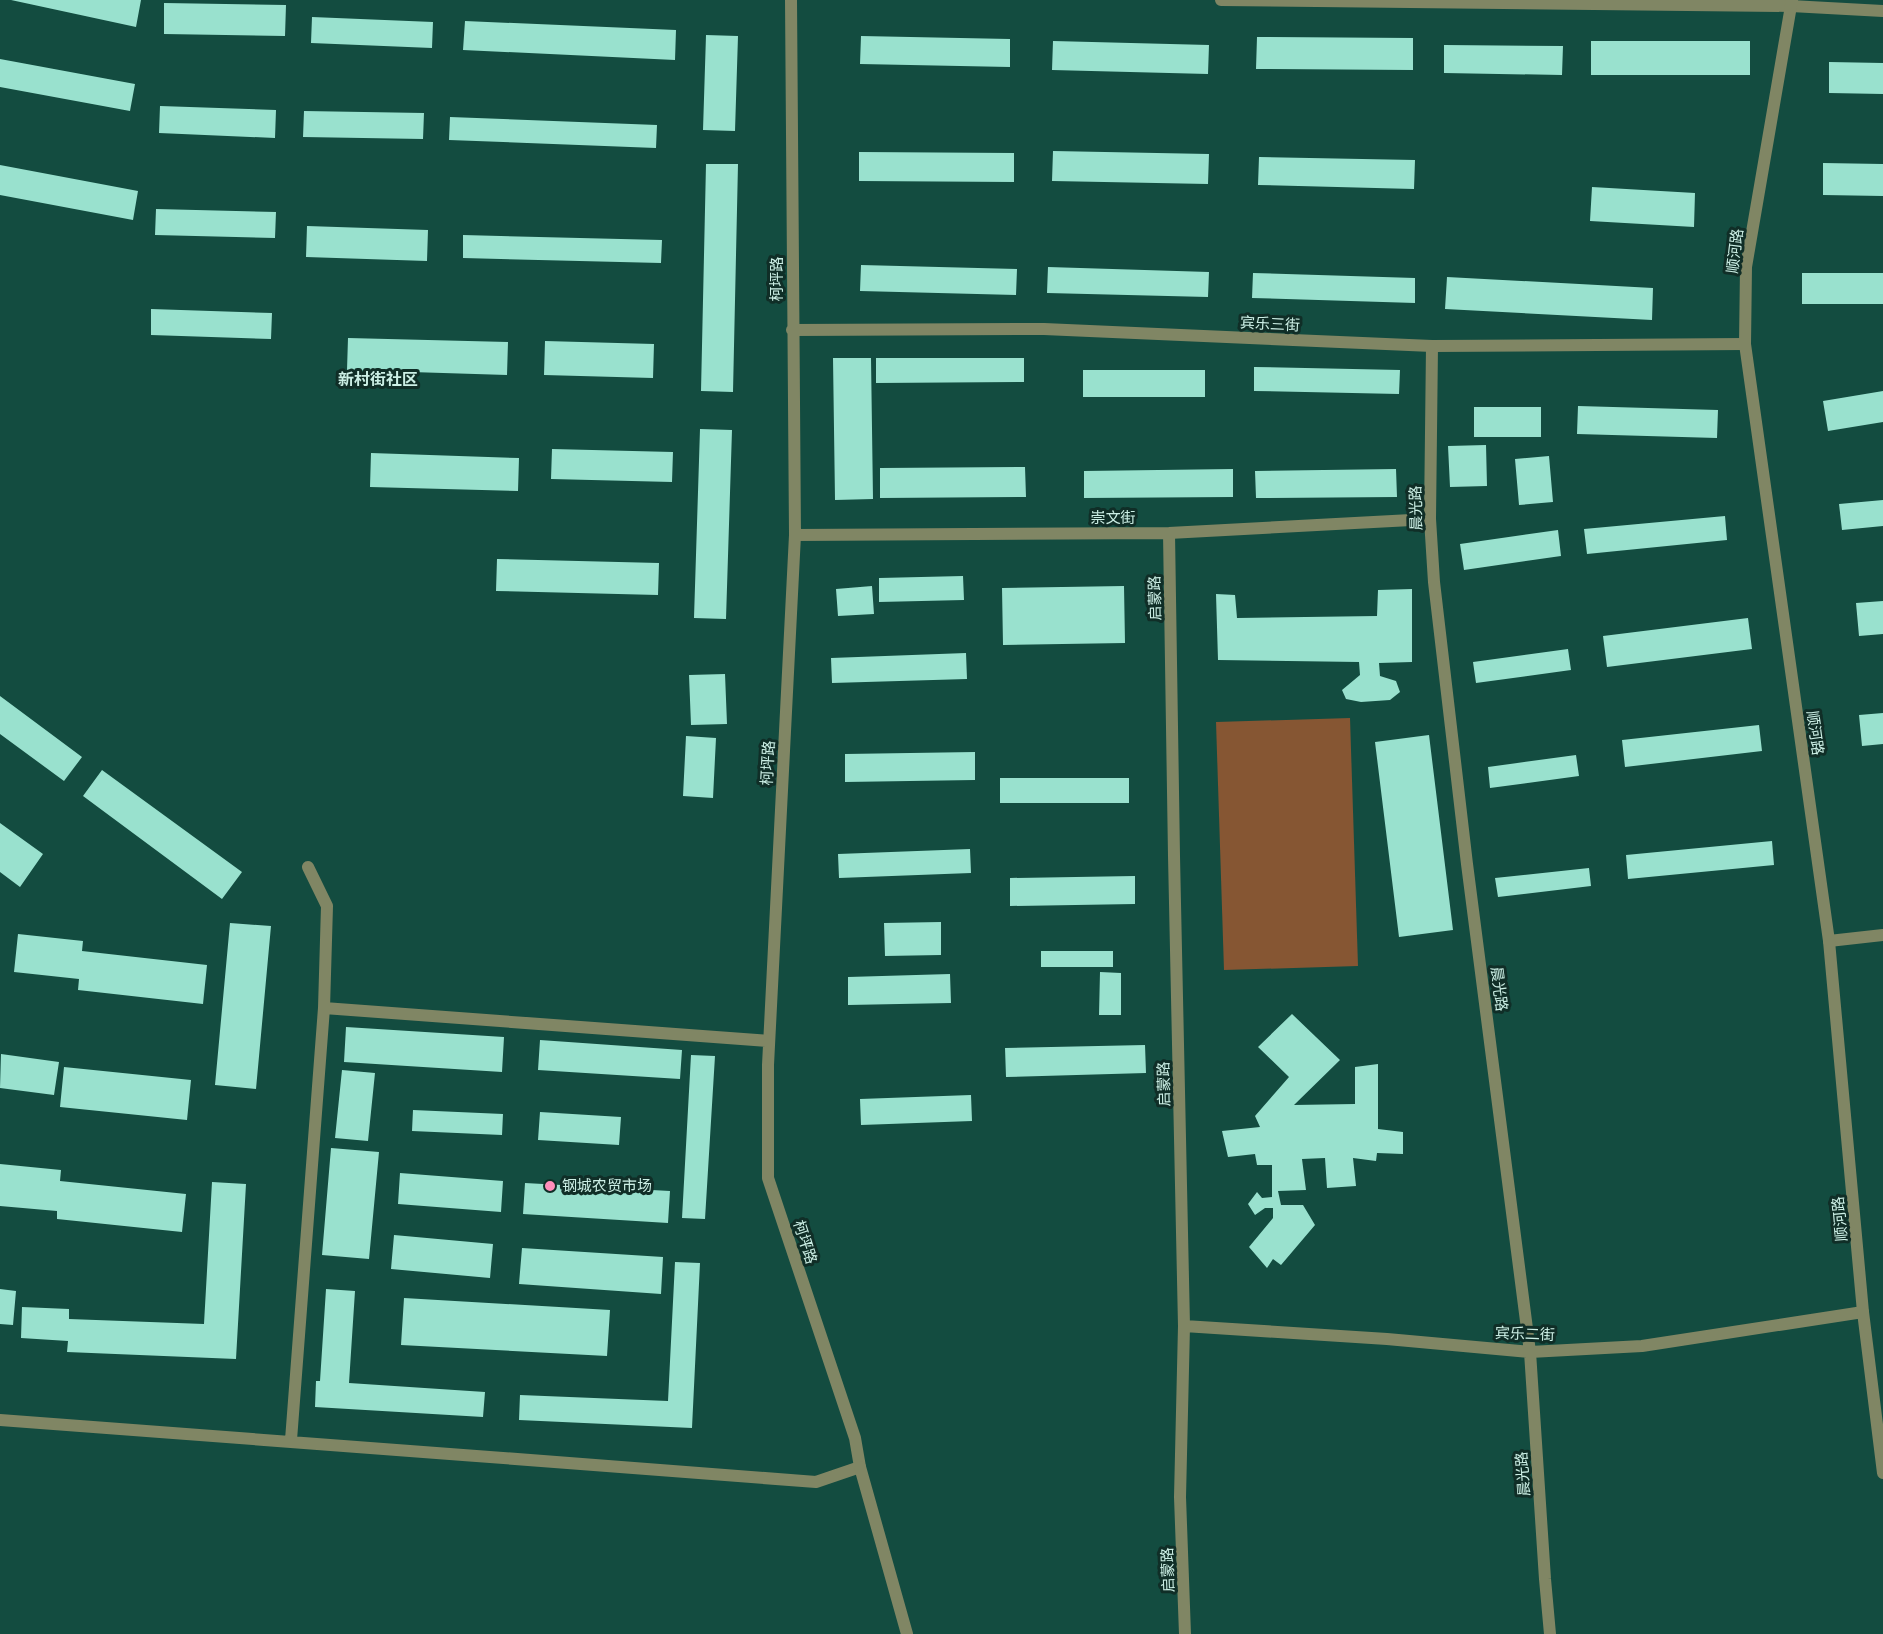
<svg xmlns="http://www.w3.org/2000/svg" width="1883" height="1634" font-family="Barlow,'Noto Sans SC',sans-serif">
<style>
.green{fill:#865633}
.building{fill:#99e1ce}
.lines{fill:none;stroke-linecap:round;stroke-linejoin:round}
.minor{stroke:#808664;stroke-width:12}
.tertiary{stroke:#808664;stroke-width:12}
.poi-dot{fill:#ff8ebb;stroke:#102e27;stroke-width:2}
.labels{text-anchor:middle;stroke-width:6;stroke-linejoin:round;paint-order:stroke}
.street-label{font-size:15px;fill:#ccefe5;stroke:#102e27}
.poi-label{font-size:15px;fill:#ccefe5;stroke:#102e27;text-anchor:start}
.neighbourhood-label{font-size:16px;font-weight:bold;fill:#ccefe5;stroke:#102e27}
</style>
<rect width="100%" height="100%" fill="#134c40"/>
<path class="green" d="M1350,718l8,248 -134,4 -8,-248z"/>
<path class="building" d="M11,0h130l-5,27z
M164,3l122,2 -1,31 -121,-2z
M312,17l121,5 -1,26 -121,-5z
M465,21l211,9 -1,30 -212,-10z
M706,35l32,1 -3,95 -32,-1z
M861,36l149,3v28l-150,-3z
M1257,37l156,1v32l-157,-1z
M1053,41l156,4 -1,29 -156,-4z
M1591,41h159v34h-159z
M1444,45l119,1 -1,29 -118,-2z
M0,59l135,25 -5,27 -130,-24z
M1829,62l54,1v31l-54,-1z
M160,106l116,4 -1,28 -116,-5z
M304,111l120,2 -1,26 -120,-2z
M450,117l207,8 -1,23 -207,-8z
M1053,151l156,3 -1,30 -156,-3z
M859,152l155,1v29l-155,-1z
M1259,157l156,3 -1,29 -156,-4z
M1823,163l60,1v32l-60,-1z
M706,164h32l-5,228 -32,-1z
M0,165l138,26 -5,29 -133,-25z
M1592,187l103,6 -1,34 -104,-6z
M156,209l120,3 -1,26 -120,-3z
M307,226l121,4 -1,31 -121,-4z
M463,235l199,5 -1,23 -198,-5z
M861,265l156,4 -1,26 -156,-4z
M1048,267l161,5 -1,25 -161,-4z
M1253,273l162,5v25l-163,-5z
M1802,273h81v31h-81z
M1447,277l206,11 -1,32 -207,-11z
M151,309l121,4 -1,26 -120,-4z
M348,338l160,4 -1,33 -160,-5z
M545,341l109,3 -1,34 -109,-3z
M833,358h38l2,141 -38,1z
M876,358h148v24l-148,1z
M1254,367l146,3 -1,24 -145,-3z
M1083,370h122v27h-122z
M1883,391v31l-55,9 -5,-30z
M1578,406l140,4 -1,28 -140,-4z
M1474,407h67v30h-67z
M700,429l32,1 -6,189 -32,-1z
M1486,445l1,41 -37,1 -2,-41z
M552,449l121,3 -1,30 -121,-3z
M371,453l148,5 -1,33 -148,-4z
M1549,456l4,46 -34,3 -4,-46z
M1025,467l1,30 -146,1v-30z
M1233,469v28l-149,1v-27z
M1396,469l1,28 -141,1 -1,-27z
M1883,500v26l-41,4 -3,-26z
M1725,516l2,24 -140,14 -3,-25z
M1558,530l3,26 -97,14 -4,-26z
M497,559l162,4 -1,32 -162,-4z
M963,576l1,24 -85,2v-24z
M872,586l2,28 -36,2 -2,-27z
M1124,586l1,57 -122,2 -1,-57z
M1412,589v73l-33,1 1,13 16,5 4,11 -10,8 -29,2 -15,-3 -4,-9 18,-15 -1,-13 -141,-2 -2,-66 19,1 2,23 140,-2 1,-26z
M1883,601v33l-24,2 -3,-33z
M1748,618l4,31 -145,18 -4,-31z
M1568,649l3,21 -95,13 -3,-21z
M966,653l1,26 -135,4 -1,-25z
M725,674l2,50 -36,1 -2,-50z
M0,696l82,61 -18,24 -64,-47z
M1883,713v31l-21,2 -3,-31z
M1759,725l3,26 -137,16 -3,-27z
M1429,735l24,195 -54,7 -24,-195z
M686,736l30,2 -3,60 -30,-2z
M975,752v28l-130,2v-28z
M1576,755l3,21 -89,12 -2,-21z
M102,770l140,102 -20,27 -139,-103z
M1000,778h129v25h-129z
M0,823l43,31 -23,33 -20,-15z
M1772,841l2,24 -146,14 -2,-24z
M970,849l1,24 -132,5 -1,-24z
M1589,868l2,18 -93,11 -3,-19z
M1135,876v28l-125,2v-28z
M941,922v33l-56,1 -1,-33z
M230,923l41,3 -15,163 -41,-4z
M18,934l65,7 -1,10 125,14 -4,39 -125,-14 1,-11 -65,-7z
M1041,951h72v16h-72z
M1100,972l21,1v42h-22z
M950,974l1,29 -103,2v-28z
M1292,1014l48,46 -46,45 61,-1v-37l23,-3v65l25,3v22l-26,-1 -1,8 -23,-3 3,28 -29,2 -2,-30 -23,1 4,31 -28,1 3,14h22l12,20 -34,40 -8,-6 -6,9 -18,-21 24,-29v-10h-8l-10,7 -7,-11 9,-12 5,6 10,-1v-32h-15l-2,-11 -27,3 -6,-26 38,-4 -5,-11 34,-39 -31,-30z
M346,1027l158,10 -2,35 -158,-10z
M540,1040l142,10 -2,29 -142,-9z
M1145,1045l1,28 -140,4 -1,-29z
M1,1054l58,8 -5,33 -54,-7z
M691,1055l24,1 -10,163 -23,-1z
M64,1067l127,13 -4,40 -127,-13z
M342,1070l33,3 -7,68 -33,-3z
M971,1095l1,26 -111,4 -1,-26z
M413,1110l90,4 -1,21 -90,-4z
M540,1112l81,5 -2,28 -81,-5z
M331,1148l48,4 -10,107 -47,-4z
M0,1164l61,6 -1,11 126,13 -4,38 -125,-13v-8l-57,-5z
M400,1173l103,8 -2,31 -103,-8z
M212,1182l34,2 -10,175 -169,-7 1,-11 -47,-3 1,-31 47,2v10l135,5z
M525,1183l145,8 -2,32 -145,-9z
M394,1235l99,9 -3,34 -99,-9z
M522,1248l141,9 -2,37 -142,-10z
M675,1262l25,1 -8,165 -173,-8 1,-25 148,6z
M0,1289l16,2 -3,34 -13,-1z
M326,1289l29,2 -6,92 136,9 -2,25 -168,-10 1,-26h4z
M404,1298l206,12 -3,46 -206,-11z"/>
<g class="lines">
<path class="minor" d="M1221,0l570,6 92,5
M792,330l252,-1 388,17 313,-2
M1432,346l-2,173 4,63 33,282 63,488 15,227 5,55
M1169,533l5,323 10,470 -4,171 5,137
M795,535l374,-2 261,-14
M1829,941l54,-6
M324,1008l445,33
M1184,1326l203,13 143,13 112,-6 221,-34
M0,1420c272,19 544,42 816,62l44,-15 -5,-29 -87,-260v-113l27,-530 -4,-535
M291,1440l33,-432 3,-102 -19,-39"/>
<path class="tertiary" d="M1792,0l-46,267 -1,77 84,597 34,371 20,161
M860,1467l47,167"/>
</g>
<circle class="poi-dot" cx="550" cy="1186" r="6"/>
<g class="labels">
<g class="street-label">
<text transform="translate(1735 251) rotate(-83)" y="5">顺河路</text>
<text transform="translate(777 279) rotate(-90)" y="5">柯坪路</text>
<text transform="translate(1270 324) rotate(3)" y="5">宾乐三街</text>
<text transform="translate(1416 508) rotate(-91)" y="5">晨光路</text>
<text x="1113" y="523">崇文街</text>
<text transform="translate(1155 598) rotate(-91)" y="5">启蒙路</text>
<text transform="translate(1815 733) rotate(82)" y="5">顺河路</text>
<text transform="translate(768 763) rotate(-87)" y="5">柯坪路</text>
<text transform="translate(1499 989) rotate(83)" y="5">晨光路</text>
<text transform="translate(1164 1084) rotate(-91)" y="5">启蒙路</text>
<text transform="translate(1840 1219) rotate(-95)" y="5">顺河路</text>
<text transform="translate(805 1242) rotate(72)" y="5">柯坪路</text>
<text transform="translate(1525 1334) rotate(2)" y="5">宾乐二街</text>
<text transform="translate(1523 1474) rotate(-94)" y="5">晨光路</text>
<text transform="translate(1168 1570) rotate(-92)" y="5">启蒙路</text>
</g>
<g class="poi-label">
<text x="562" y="1191">钢城农贸市场</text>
</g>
<g class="neighbourhood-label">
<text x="378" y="385">新村街社区</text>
</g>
</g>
</svg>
